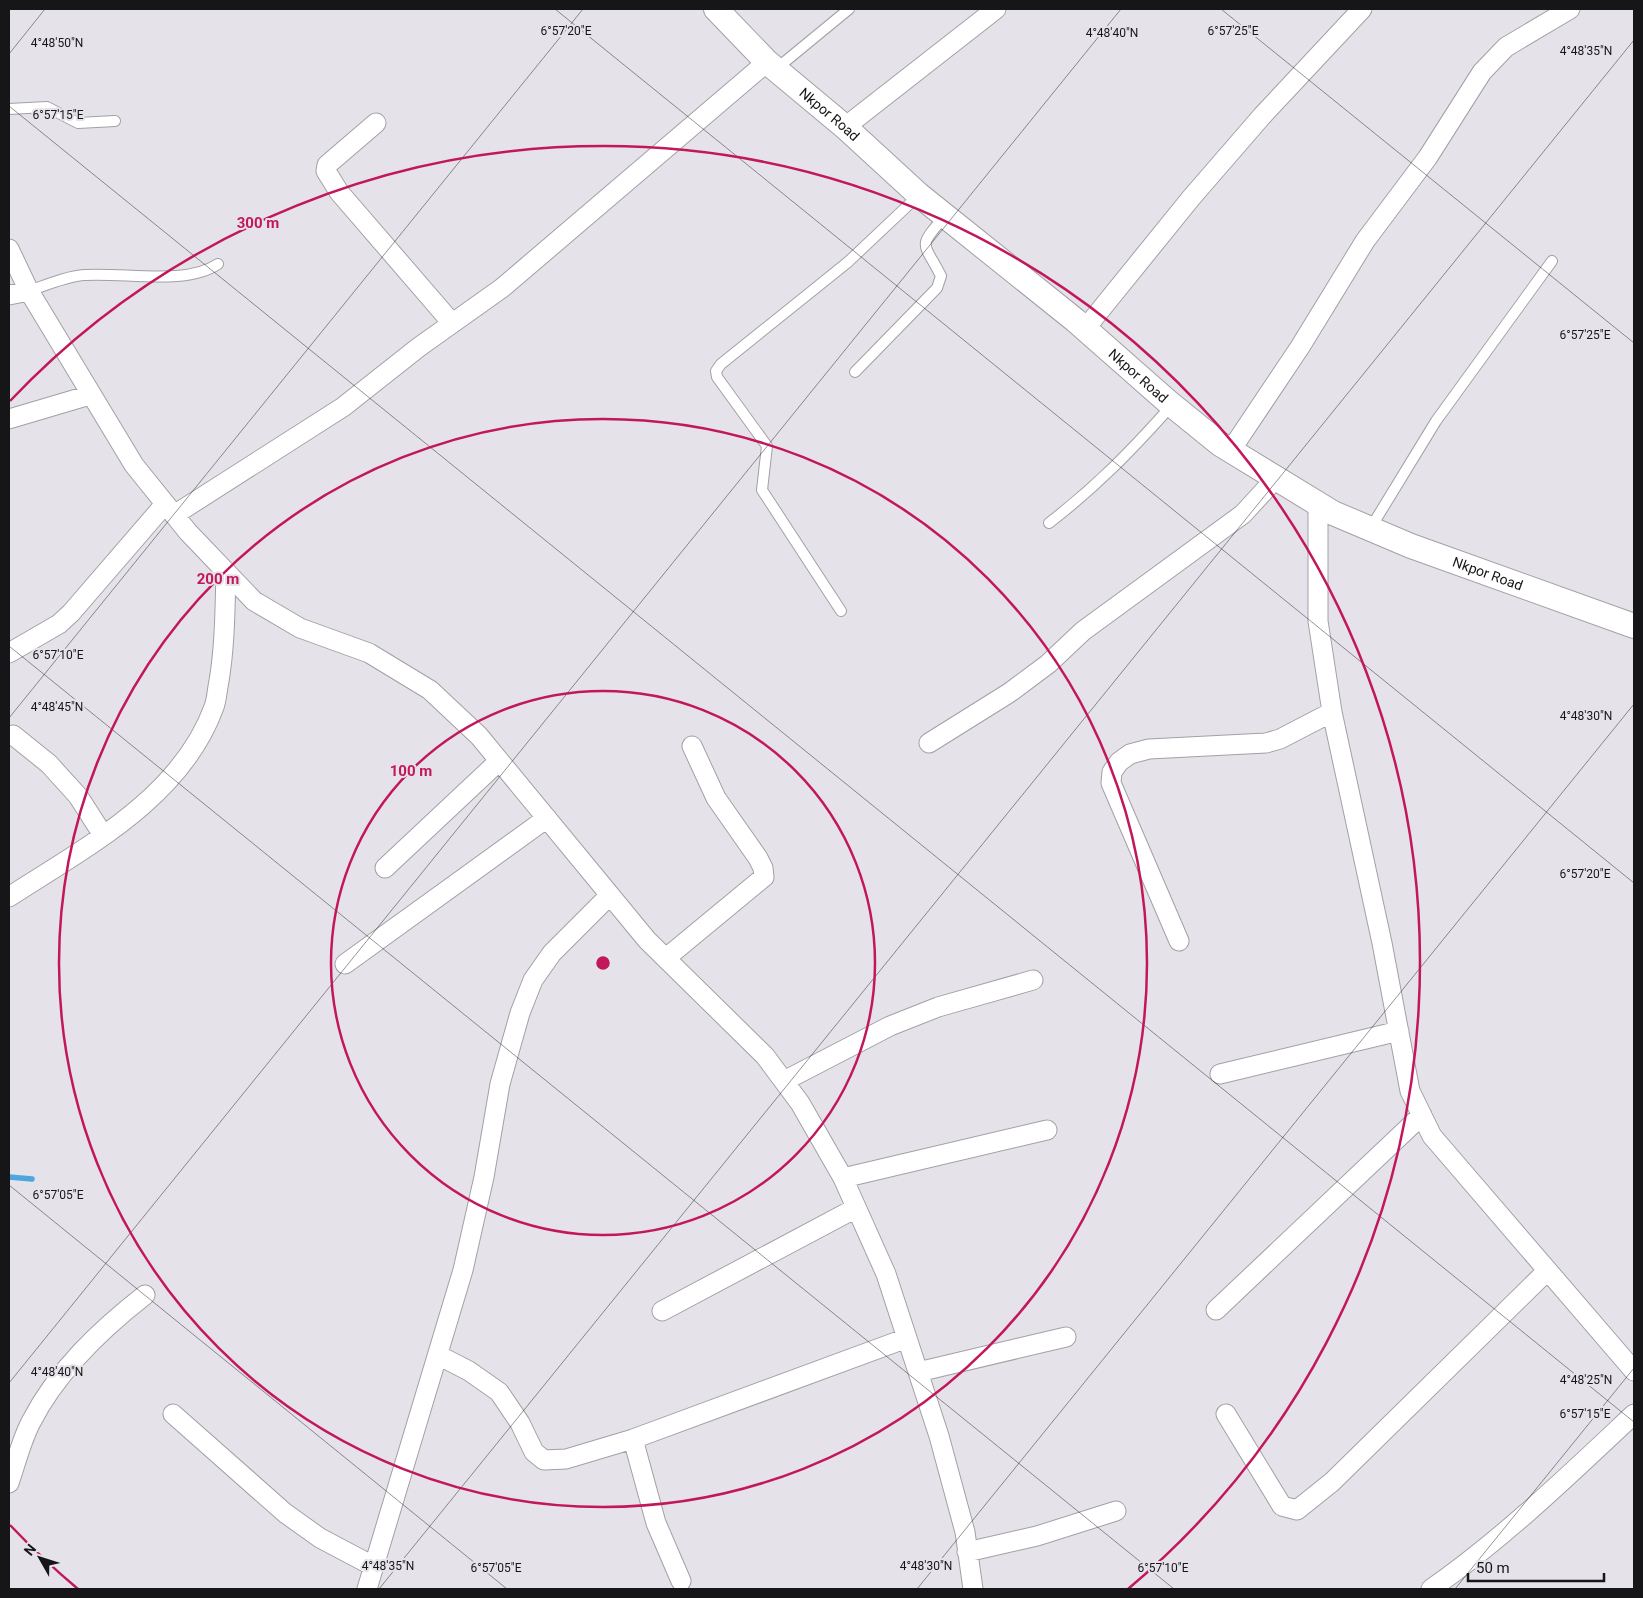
<svg xmlns="http://www.w3.org/2000/svg" width="1643" height="1598" font-family="Roboto,sans-serif">
<style>
.lines{fill:none;stroke-linecap:round;stroke-linejoin:round}
.stream{stroke:#4da7dc;stroke-width:5.5}
.service-casing{stroke:#a2a0a6;stroke-width:12}
.minor-casing{stroke:#a2a0a6;stroke-width:21}
.tertiary-casing{stroke:#a2a0a6;stroke-width:26}
.service{stroke:#fff;stroke-width:10}
.minor{stroke:#fff;stroke-width:19}
.tertiary{stroke:#fff;stroke-width:24}
.ticks{fill:none;stroke:#161517;stroke-width:1;stroke-opacity:0.45}
.ring{fill:none;stroke:#c2185b;stroke-width:2.5}
.labels{text-anchor:middle;stroke-width:4;stroke-linejoin:round;paint-order:stroke}
.street-label{font-size:14px;fill:#161517;stroke:#e5e3e9}
.ticks-label{font-size:12px;text-anchor:middle;fill:#161517;stroke:#e5e3e9;stroke-width:4;stroke-linejoin:round;paint-order:stroke}
.centre{fill:#c2185b;stroke:#e5e3e9;stroke-width:2.5}
.ring-label{font-size:15px;text-anchor:middle;font-weight:bold;fill:#c2185b;stroke:#e5e3e9;stroke-width:4;stroke-linejoin:round;paint-order:stroke}
</style>
<rect width="100%" height="100%" fill="#e5e3e9"/>
<g class="lines">
<path class="stream" d="M9,1177l23,2"/>
<g class="service-casing">
<path id="service" d="M776,69l73,-60
M9,109l38,-2 31,16 37,-2
M29,291c17,-6 38,-15 56,-16 39,-3 100,11 133,-11
M855,372l82,-84 4,-12c-18,-35 -24,-28 4,-60
M1049,523c48,-37 83,-73 123,-118
M1370,529l66,-108 116,-160
M841,611l-79,-121 5,-44 -50,-69 -1,-6 5,-7 127,-102 71,-67"/>
</g>
<g class="minor-casing">
<path id="minor" d="M376,123l-49,42 -1,6 13,21 113,131
M845,127l151,-118
M9,249l20,42 105,174 54,67 66,69 46,27 69,25 61,37 49,46 168,204 118,116 35,47 43,75 43,96 53,162 26,96 8,57
M9,295l20,-4
M1085,329l106,-131 71,-82 100,-107
M9,419l81,-24
M1231,450l69,-103 65,-106 63,-84 54,-85 24,-25 64,-38
M1318,504v117l14,91 50,231 28,148 22,45 202,235
M174,515l169,-108 76,-60 83,-59 265,-226
M9,653l50,-29 12,-11 94,-109
M13,735l36,29 29,32 25,39
M929,743l80,-50 39,-29 35,-33 160,-117 33,-36
M385,868l114,-107
M9,897c77,-50 172,-99 205,-190 3,-8 3,-17 5,-26 6,-36 6,-73 7,-110
M1179,941l-68,-158 1,-11 7,-10 11,-8 19,-5 117,-6 14,-4 52,-27
M666,958l98,-81 -1,-9 -5,-10 -42,-60 -24,-52
M345,964l202,-146
M1220,1074l179,-43
M784,1081l106,-55 48,-19 95,-27
M843,1178l204,-48
M1216,1310l206,-195
M662,1311l194,-103
M438,1355l31,16 30,21 21,31 14,29 10,8 22,-1 67,-20 274,-101
M918,1372l148,-35
M173,1414l112,99 35,25 53,28
M1226,1414l56,92 15,4 35,-28 215,-211
M633,1439l23,84 25,58
M9,1483c7,-20 12,-42 22,-61 26,-51 69,-92 114,-127
M967,1552l70,-16 79,-25
M367,1589l96,-319 21,-93 16,-93 20,-71 13,-33 19,-27 58,-58
M1431,1589c73,-51 138,-114 203,-175"/>
</g>
<g class="tertiary-casing">
<g id="tertiary">
<path id="s1" d="M716,9l51,53 78,65 74,68 156,125 92,81 53,43 113,69 78,33 223,80"/>
</g>
</g>
<use href="#service" class="service"/>
<use href="#minor" class="minor"/>
<use href="#tertiary" class="tertiary"/>
</g>
<path class="ticks" d="M555,9l1079,874M1221,9l413,334M9,54l36,-45M9,106l1625,1316M9,646l1165,943M9,718l574,-709M9,1185l498,404M9,1383l1112,-1374M379,1589l1255,-1549M917,1589l717,-885M1455,1589l179,-221"/>
<g class="ring">
<circle cx="603" cy="963" r="272"/>
<circle cx="603" cy="963" r="544"/>
<path d="M78 1589A817 817 0 0 1 10 1525M10 401A817 817 0 1 1 1128 1589"/>
</g>
<g class="labels">
<g class="street-label">
<text dy="5" stroke="none"><textPath href="#s1" startOffset="155">Nkpor Road</textPath></text>
<text dy="5" stroke="none"><textPath href="#s1" startOffset="560">Nkpor Road</textPath></text>
<text dy="5" stroke="none"><textPath href="#s1" startOffset="965">Nkpor Road</textPath></text>
</g>
</g>
<g class="ticks-label">
<text x="566" y="35">6°57'20"E</text>
<text x="1233" y="35">6°57'25"E</text>
<text x="1112" y="37">4°48'40"N</text>
<text x="57" y="47">4°48'50"N</text>
<text x="1586" y="55">4°48'35"N</text>
<text x="58" y="119">6°57'15"E</text>
<text x="1585" y="339">6°57'25"E</text>
<text x="58" y="659">6°57'10"E</text>
<text x="57" y="711">4°48'45"N</text>
<text x="1586" y="720">4°48'30"N</text>
<text x="1585" y="878">6°57'20"E</text>
<text x="58" y="1199">6°57'05"E</text>
<text x="57" y="1376">4°48'40"N</text>
<text x="1586" y="1384">4°48'25"N</text>
<text x="1585" y="1418">6°57'15"E</text>
<text x="388" y="1570">4°48'35"N</text>
<text x="926" y="1570">4°48'30"N</text>
<text x="496" y="1572">6°57'05"E</text>
<text x="1163" y="1572">6°57'10"E</text>
</g>
<circle cx="603" cy="963" r="8" class="centre"/>
<g class="ring-label">
<text x="258" y="228">300 m</text>
<text x="218" y="584">200 m</text>
<text x="411" y="776">100 m</text>
</g>
<rect width="1643" height="1598" fill="none" stroke="#161517" stroke-width="20"/>
<g transform="translate(40 1558) rotate(309)" stroke="#e5e3e9" stroke-width="4" paint-order="stroke">
<path d="M0-4L9 19L0 12L-9 19Z" fill="#161517"/>
<text y="-8" font-size="14" font-weight="bold" text-anchor="middle" fill="#161517">N</text>
</g>
<path d="M1468 1573v8h136v-8" fill="none" stroke="#161517" stroke-width="2.5"/>
<text x="1476" y="1573" font-size="15" fill="#161517" stroke="#e5e3e9" stroke-width="4" paint-order="stroke">50 m</text>
</svg>
